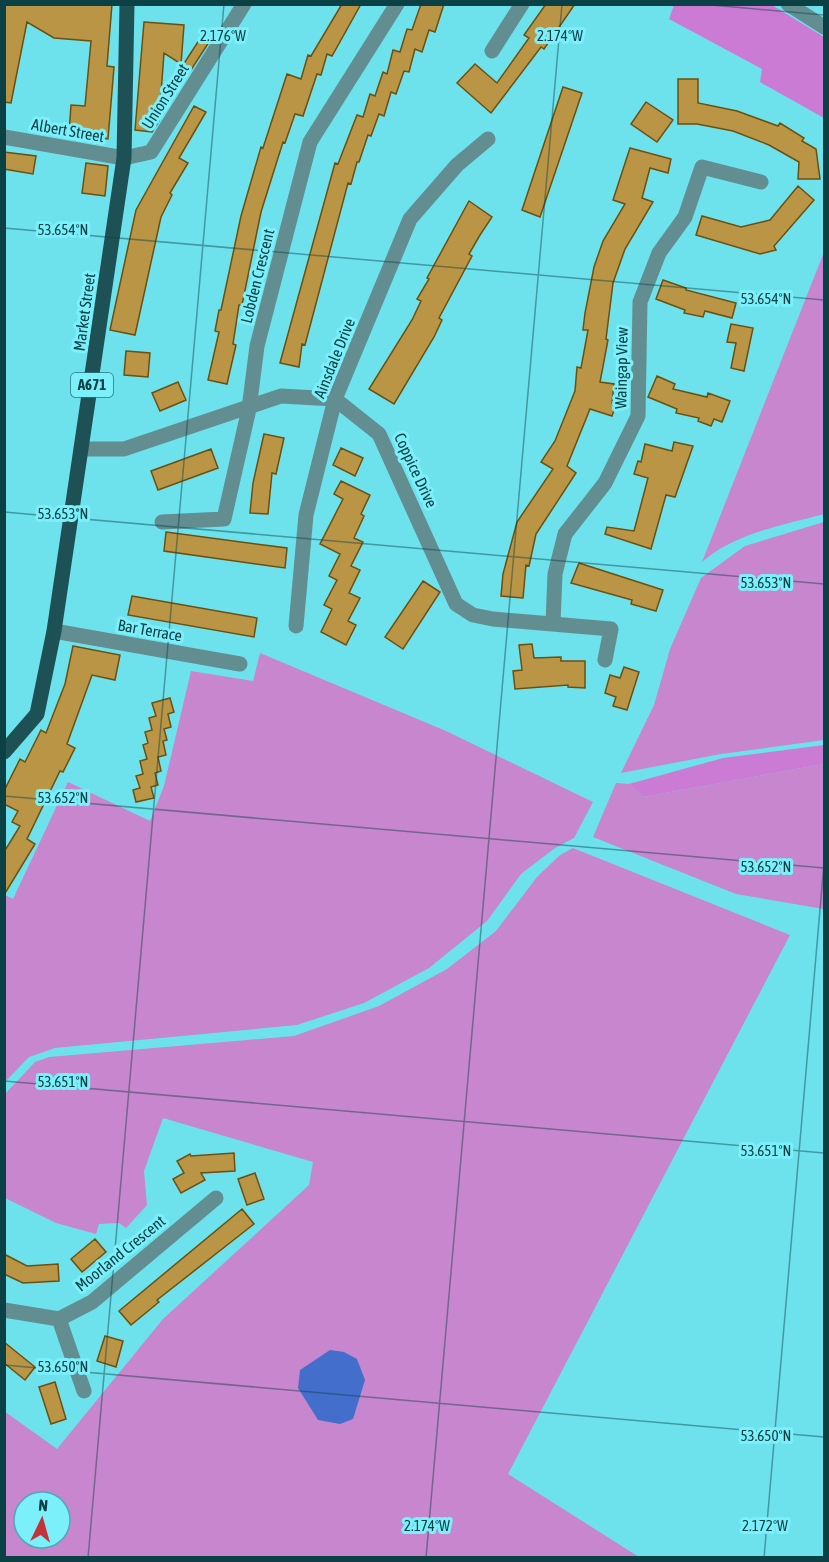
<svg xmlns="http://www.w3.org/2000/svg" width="829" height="1562" font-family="'Asap Condensed',sans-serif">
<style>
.green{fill:#c786cd;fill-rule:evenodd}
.forest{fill:#cb7bd3}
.water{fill:#446ecb}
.building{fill:#ba9546;stroke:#6b5010;stroke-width:1.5}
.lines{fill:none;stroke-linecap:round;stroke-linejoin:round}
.minor{stroke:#628d91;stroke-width:15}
.major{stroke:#1e5156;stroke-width:15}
.ticks{fill:none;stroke:#0b4145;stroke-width:1.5;stroke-opacity:0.45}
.labels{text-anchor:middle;stroke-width:6;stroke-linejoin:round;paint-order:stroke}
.shield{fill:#7beffa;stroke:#2d757b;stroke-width:1.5}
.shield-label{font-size:15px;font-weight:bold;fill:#0b4145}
.street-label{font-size:16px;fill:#0b4145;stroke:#7beffa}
.ticks-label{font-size:15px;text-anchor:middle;fill:#0b4145;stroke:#7beffa;stroke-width:6;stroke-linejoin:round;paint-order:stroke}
</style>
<rect width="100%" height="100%" fill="#6de2ed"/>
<path class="green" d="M824,252v262c-40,11 -89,19 -122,48z
M824,522v218l-103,14 -100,19 33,-68 16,-56 31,-71 44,-32z
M260,653l186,78 147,71 -19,36 -19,10 -34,26 -34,47 -58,47 -65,35 -67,22 -242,23 -26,9 -24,25v-187l8,4 55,-117 82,39 14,-35 27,-115 62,10z
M824,764v145l-88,-15 -143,-57 23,-54 13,1 14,13z
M573,848l217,87 -282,539 131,83h-634l-1,-146 53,38 106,-130 146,-134 4,-23 -150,-44 -19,53 3,34 -21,23 -7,-5 -20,1 -3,10 -40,-11 -51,-25v-104l30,-32 14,-5 245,-21 85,-30 68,-37 49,-38 41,-54 23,-22zM24,1502h36v36h-36z"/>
<path class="forest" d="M674,5h98l52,32v81l-64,-36 2,-13 -93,-50z
M824,745v19l-181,33 -14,-13 94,-26z"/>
<path class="water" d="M330,1350l14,2 13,7 8,21 -12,39 -13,5 -22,-4 -20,-32 2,-18z"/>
<path class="building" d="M4,4h108l-5,62 7,1 -6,72 -39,-5 2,-29 14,1 6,-65 -37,-3 -27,-16 -16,81 -7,-1z
M342,4h19l-29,52 -5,-2 -6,21 -4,-1 -14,42 -8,-2 -10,29 -2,-1 -22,70 -19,93h-3l-6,39 3,1 -9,39 -19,-4 11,-48 -4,-1 4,-21h2l20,-94 20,-69 2,1 24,-74 14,5 7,-24 3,1z
M421,4h23l-9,28 -6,-2 -7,22 -7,-3 -6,23 -5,-1 -8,23 -5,-2 -7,24 -5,-2 -8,22 -3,-1 -9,27h-2l-6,22 -3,-1 -43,162 -3,-1 -3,23 -19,-4 55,-200 3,1 19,-49 6,2 7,-23 5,2 8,-24 4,2 6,-24 7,2 7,-23 5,1z
M546,4h29l-31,45 -3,-2 -50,66 -34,-30 18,-19 22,19 32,-45 -5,-3z
M144,22l40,3 -3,39 -17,-11 -5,68 -7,11 -17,-2z
M203,34l8,5 -20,31 -8,-5z
M678,79h20v24l39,8 41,15 2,-3 24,15 -2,3 14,8 4,30h-22l1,-17 -30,-17 -36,-14 -36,-7h-19z
M563,87l19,6 -42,124 -18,-7z
M646,102l27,18 -16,22 -26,-18z
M194,106l12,6 -27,46 9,5 -18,30 2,2 -11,22 -26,118 -25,-5 26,-120z
M630,148l41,11 -3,14 -18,-5 -8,30 11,4 -28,47 -12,34 -7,56 2,1 -8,42 14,2 -2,19 4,1 -4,12 -22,-7 -23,57 9,7 -40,61 -7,32 -3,-1 -3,33 -22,-2 2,-22 14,-52 36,-53 -12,-7 14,-21 20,-50 2,-24 4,1 7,-38h-5l2,-17 9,-46 9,-26 22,-37 -12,-4z
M4,152l32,4 -3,18 -29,-5z
M86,163l22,3 -3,30 -23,-3z
M798,186l16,14 -40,46 2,4 -16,4 -64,-19 6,-19 39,11 29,-7z
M469,201l23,16 -12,18 -11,19 3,2 -33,62 3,2 -8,17 -40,67 -25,-15 43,-69 9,-19 -4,-2 12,-20 -2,-1z
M663,280l23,8v2l50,13 -4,15 -27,-7 -2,6 -19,-4 1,-3 -29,-11z
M731,324l22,4 -9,43 -13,-3 5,-25 -9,-1z
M126,351l24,2 -2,24 -24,-2z
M657,376l18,8 -2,5 34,8 1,-4 22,8 -8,21 -8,-3 -3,7 -13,-5 1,-3 -23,-5 1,-4 -29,-12z
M178,382l8,18 -26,11 -8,-18z
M264,434l20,4 -8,36 -4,-1 -4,41 -18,-1 3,-30z
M674,442l19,4 -18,51 -9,-2 -15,54 -46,-15 2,-7 27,4 14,-53 -14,-4 4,-13 3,1 4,-18 27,7z
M341,448l22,10 -8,18 -22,-11z
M211,449l7,19 -60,22 -7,-19z
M341,481l29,14 -9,19 3,2 -10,22 9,4 -12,24 9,4 -11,23 11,5 -12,23 8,4 -10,20 -25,-13 11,-23 -8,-4 13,-25 -8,-4 11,-22 -20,-10 23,-45 -9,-5z
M166,532l121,16 -2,20 -121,-17z
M579,563l84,27 -7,21 -25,-7 1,-4 -61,-17z
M423,581l17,11 -37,57 -18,-12z
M132,596l125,22 -3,19 -126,-22z
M532,644l2,14 27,-1v4h24v27l-17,-1v-2l-53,4 -2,-18 9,-1 -3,-25z
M73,646l47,9 -5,25 -23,-5 -25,69 8,4 -12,24 -3,-1 -33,68 8,5 -31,51v-43l16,-26 -8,-4 6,-11 -14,-7v-13l16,-32 5,3 16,-32 5,3 19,-49z
M624,667l15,5 -12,38 -14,-4 3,-9 -11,-4 5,-18 10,3z
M170,698l4,14 -6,2 3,13 -7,2 3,11 -4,1 3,14 -8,2 3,14 -6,2 3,12 -7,2 3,11 -18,4 -3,-12 7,-2 -4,-12 7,-2 -3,-13 7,-2 -4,-14 5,-2 -3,-11 7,-2 -3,-12 7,-2 -4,-13z
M234,1153l1,18 -34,2 4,7 -24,13 -8,-14 11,-6 -7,-12 13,-7 1,2z
M255,1173l9,26 -17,6 -9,-26z
M242,1209l12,15 -97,76 2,2 -28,23 -12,-14z
M95,1239l11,13 -24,20 -11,-13z
M4,1254l23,12 31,-2 1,17 -36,2 -19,-9z
M105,1336l18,5 -7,26 -19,-6z
M4,1342l31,25 -10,13 -21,-17z
M55,1382l11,37 -15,5 -12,-37z"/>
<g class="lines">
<path class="minor" d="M788,4l36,23
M492,51l30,-47
M4,137l120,21 27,-6 93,-148
M83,449h41l157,-53 54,3 44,35 77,170 17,11 20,4 118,10 -6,31
M162,522l62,-3 25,-110 8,-63 53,-204 87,-138
M553,623l2,-49 10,-40 40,-51 33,-67 2,-114 19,-49 26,-36 17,-50 59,15
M296,626l10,-111 29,-116 75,-180 47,-54 31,-26
M54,631l186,33
M4,1310l55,9 33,-17 124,-104
M59,1319l25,72"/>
<path class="major" d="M4,752l33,-38 17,-83 70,-473 3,-154"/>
</g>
<path class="ticks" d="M700,4l124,11M4,228l820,72M4,512l820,72M4,796l820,72M4,1081l820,72M4,1365l820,72M88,1558l136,-1554M426,1558l136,-1554M764,1558l60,-695"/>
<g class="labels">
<rect class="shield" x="71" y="373" width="42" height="24" rx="4.5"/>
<g class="shield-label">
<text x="92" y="390">A671</text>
</g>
<g class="street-label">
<text transform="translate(165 96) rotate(-58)" y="6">Union Street</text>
<text transform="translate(68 130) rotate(10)" y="6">Albert Street</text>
<text transform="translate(257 276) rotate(-76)" y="6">Lobden Crescent</text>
<text transform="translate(84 312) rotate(-82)" y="6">Market Street</text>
<text transform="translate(334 358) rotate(-68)" y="6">Ainsdale Drive</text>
<text transform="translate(621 368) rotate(-89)" y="6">Waingap View</text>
<text transform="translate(416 470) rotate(65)" y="6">Coppice Drive</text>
<text transform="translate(150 630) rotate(10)" y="6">Bar Terrace</text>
<text transform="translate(120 1253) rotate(-39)" y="6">Moorland Crescent</text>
</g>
</g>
<g class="ticks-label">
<text x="223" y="41">2.176°W</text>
<text x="560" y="41">2.174°W</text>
<text x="63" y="235">53.654°N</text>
<text x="766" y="304">53.654°N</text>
<text x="63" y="519">53.653°N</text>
<text x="766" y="588">53.653°N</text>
<text x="63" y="803">53.652°N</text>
<text x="766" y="872">53.652°N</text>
<text x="63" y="1087">53.651°N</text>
<text x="766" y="1156">53.651°N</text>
<text x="63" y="1372">53.650°N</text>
<text x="766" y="1441">53.650°N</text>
<text x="427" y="1531">2.174°W</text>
<text x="765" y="1531">2.172°W</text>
</g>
<rect width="829" height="1562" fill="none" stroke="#0b4145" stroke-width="12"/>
<g transform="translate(42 1520) rotate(5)"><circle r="28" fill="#7beffa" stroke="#4ea9b2" stroke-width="1.5"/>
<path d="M0-4.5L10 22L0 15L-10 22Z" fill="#c33338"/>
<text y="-9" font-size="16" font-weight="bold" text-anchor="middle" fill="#0b4145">N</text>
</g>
</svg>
